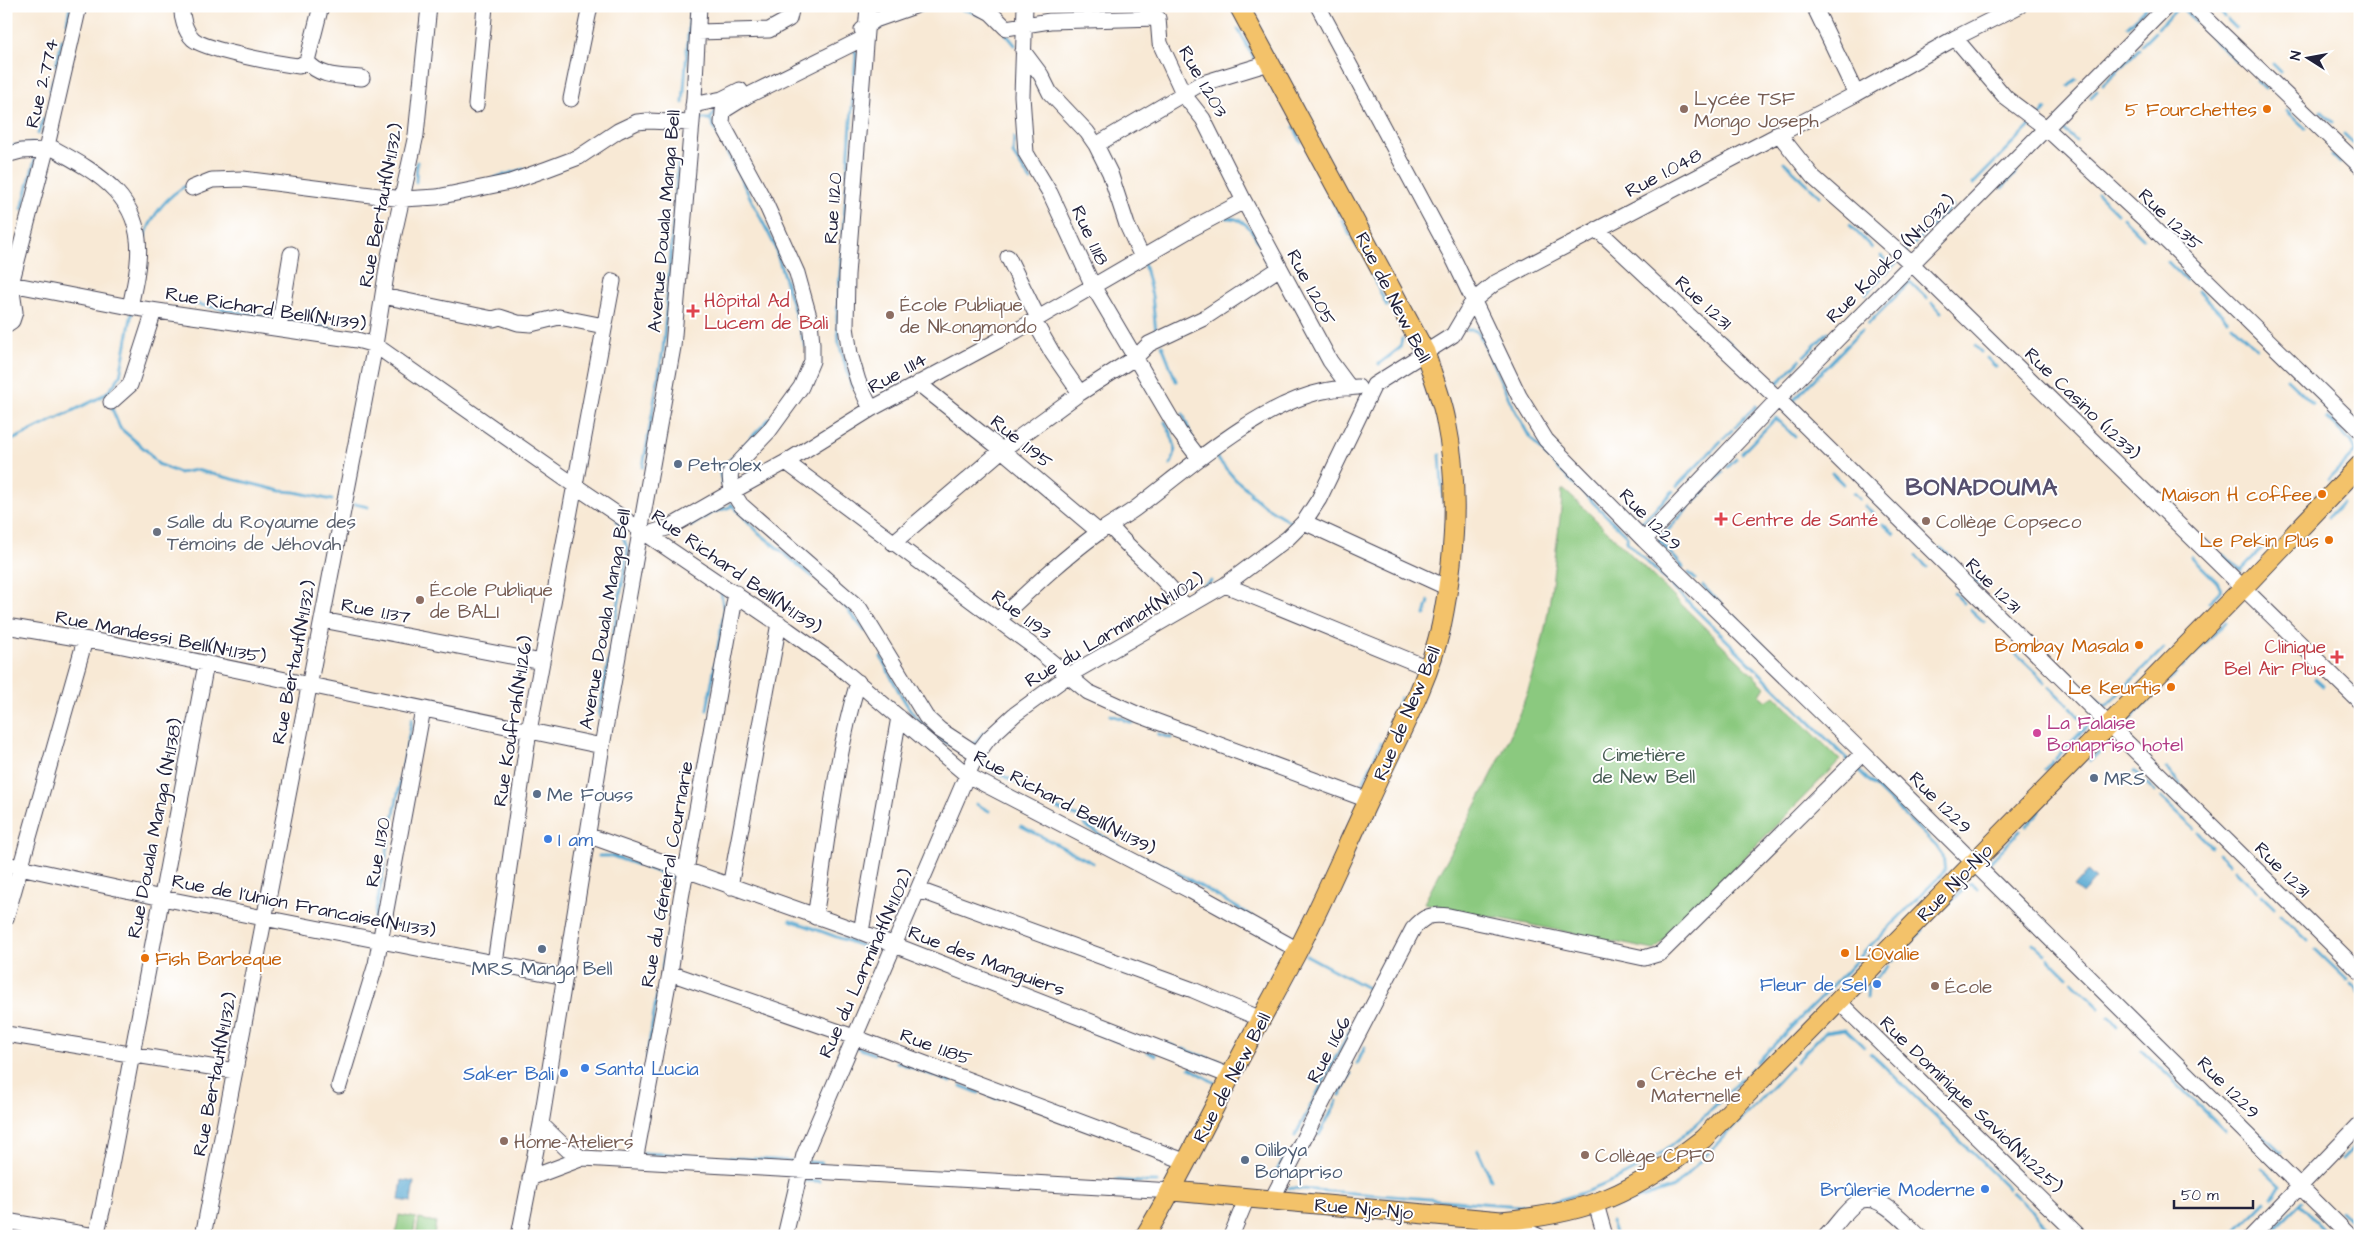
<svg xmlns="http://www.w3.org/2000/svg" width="2366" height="1242" font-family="'Architects Daughter',sans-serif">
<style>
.green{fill:#8bc97f;stroke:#56765d}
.water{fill:#56a8d1;stroke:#3c6586}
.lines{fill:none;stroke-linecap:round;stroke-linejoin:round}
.stream{stroke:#56a8d1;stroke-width:3}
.minor-casing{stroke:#424052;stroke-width:17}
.major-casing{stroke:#424052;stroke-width:21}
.minor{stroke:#fff;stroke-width:15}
.major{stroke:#f3c26a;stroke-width:19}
.education-dot{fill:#8d6e63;stroke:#fff;stroke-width:2}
.food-dot{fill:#e8710a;stroke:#fff;stroke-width:2}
.health-dot{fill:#e0444e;stroke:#fff;stroke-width:2}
.service-dot{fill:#5c6f8a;stroke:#fff;stroke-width:2}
.worship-dot{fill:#6b7280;stroke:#fff;stroke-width:2}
.hotel-dot{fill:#d1479c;stroke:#fff;stroke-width:2}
.shop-dot{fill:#3f7fe0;stroke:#fff;stroke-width:2}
.labels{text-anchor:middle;stroke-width:4;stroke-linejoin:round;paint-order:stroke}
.street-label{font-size:19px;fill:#22223b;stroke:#fff}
.education-label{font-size:19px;fill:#785e54;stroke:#fff;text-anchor:start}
.food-label{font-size:19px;fill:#c56008;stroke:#fff;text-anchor:end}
.health-label{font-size:19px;fill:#be3a42;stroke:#fff;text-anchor:start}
.service-label{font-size:19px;fill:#4e5e75;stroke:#fff;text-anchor:start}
.worship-label{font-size:19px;fill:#5b616d;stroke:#fff;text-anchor:start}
.hotel-label{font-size:19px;fill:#b23c85;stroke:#fff;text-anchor:start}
.park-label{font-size:19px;fill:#475c53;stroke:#fff}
.shop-label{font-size:19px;fill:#366cbe;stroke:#fff;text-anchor:end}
.district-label{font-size:24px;font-weight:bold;letter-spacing:1px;fill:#56506e;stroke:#fff}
</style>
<rect width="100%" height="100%" fill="#fff"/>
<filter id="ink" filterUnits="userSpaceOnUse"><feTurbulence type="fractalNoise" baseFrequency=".02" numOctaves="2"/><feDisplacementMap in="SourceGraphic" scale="10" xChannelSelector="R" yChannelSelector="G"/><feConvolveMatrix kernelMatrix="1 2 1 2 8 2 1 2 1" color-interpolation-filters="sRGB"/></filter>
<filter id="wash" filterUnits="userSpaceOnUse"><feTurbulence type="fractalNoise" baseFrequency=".0096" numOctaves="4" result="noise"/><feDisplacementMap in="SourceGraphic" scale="20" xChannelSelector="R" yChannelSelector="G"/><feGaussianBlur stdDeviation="1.12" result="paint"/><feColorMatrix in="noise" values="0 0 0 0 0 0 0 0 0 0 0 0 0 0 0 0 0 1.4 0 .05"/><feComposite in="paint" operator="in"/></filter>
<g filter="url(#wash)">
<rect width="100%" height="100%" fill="#f8e9d5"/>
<path class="green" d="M1562,490h2l19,17 182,180 -5,8 7,6 8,-5 65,64 -186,190 -230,-47c40,-78 89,-156 113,-241 10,-36 15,-74 19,-112 2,-19 6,-40 6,-60z
M399,1215l17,3 -3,18h-18z
M419,1219l17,3 -2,14h-18z"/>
<path class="water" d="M2088,871l8,8 -14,15 -8,-7z
M402,1180l12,2 -3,20 -12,-2z"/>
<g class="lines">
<path class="stream" d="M2180,6l16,16
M2214,6l11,11
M919,10c20,-5 40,-4 60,5
M2228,20l8,8
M67,22l3,-16
M2128,26l20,-20
M2158,28l22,-22
M2202,28l34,33
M877,29l11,-6
M1238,29l18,33
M1006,34l9,11
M2142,45l13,-13
M2273,64l8,8
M56,65l6,-25
M2257,81l8,8
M2103,85l36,-36
M2069,86l7,-7
M50,91l3,-12
M2091,97l6,-6
M683,103l7,-92
M2287,111l18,17
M2321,111l12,11
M2041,115l5,-6
M701,119h9
M710,119l64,125 31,102
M710,119l9,-12
M2067,121l-4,4v4l13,12
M1294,127l7,15
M38,134l5,-15
M2344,134l16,15
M1014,138l-1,16 18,27
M6,147l29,-4
M2332,155l8,8
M1784,162l36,34
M494,178l30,-9
M416,182l1,-20
M1973,184l59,-60
M2002,188l15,-16
M2097,193l20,20
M1332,201l8,14
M2138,202l25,25
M22,209l13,-50
M1227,218c24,-2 33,28 42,46
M2123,218l20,20
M1342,220l8,15
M1850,225l22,23
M144,239c8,-24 22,-43 45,-55
M1352,239l6,10
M1906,252l46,-46
M1881,256l9,9
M2168,262l18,18
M1144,263l8,33 4,36
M1886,273l12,-12
M1372,275l15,31
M2198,291l29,29
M1866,294l15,-16
M185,302l92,17
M1932,303l9,9
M286,320l48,9
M1868,324l42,-42 17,16
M2232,325l24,23
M1467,330h7l5,3 34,74 16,29 20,23 78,77v6l220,217 -1,1
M1723,337l14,13
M1162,345l14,36
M1975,346l6,6
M1804,356l24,-24
M1987,358l9,9
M1379,364l21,-16 2,-9
M2287,379l26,25
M852,387l-13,-44 -2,-26 19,-263 -2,-5
M1773,388l27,-28
M111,406l9,22 27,23 11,13 21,9 17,-3 85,21 14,1 37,8
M1797,406l-4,-5 69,-71
M1183,414l9,24
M2327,418l24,24 4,10 -26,27
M1165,422c7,14 15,28 5,43
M1735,427l21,-21
M1724,438l8,-8
M6,443l93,-45 11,-8 10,-14 12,-64
M1742,453l34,-35 19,19
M1214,455l22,25 15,12 -1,2 15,12 29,18
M1440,455l3,45
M643,467l20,-117 15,-188
M1728,467l8,-8
M1832,473l11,11
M1185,479l19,-15
M1716,480l7,-8
M723,486l-3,-12 4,-8 47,-49
M1677,486l44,-45
M2356,489l4,-3
M1853,493l6,6
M1694,502l15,-16
M355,504l13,3
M731,504l28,29 54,44
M1865,506l8,7
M2328,518l14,-15
M1883,524l11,10
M691,526l20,-13 19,-6
M1638,526l35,-35
M1941,548l16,15
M2223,555l18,15 23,-24
M1916,556l11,11
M2191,556l26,26 4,8 -12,12
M1683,567l-24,-27 30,-33
M1689,573l6,6
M1974,579l7,7
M1703,586l20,20
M1954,593l10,10
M1184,597l27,-16
M842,603l23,28
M1970,609l14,13
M1425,615l4,-14
M1734,616l30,30
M1767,649l7,7
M2016,654l29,28
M881,657c20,39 31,67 71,89
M2060,665l24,23
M2182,667l44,-45
M2315,679l8,7
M1800,681l9,9
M2168,681l8,-8
M2049,687l19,18
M2089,692l16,15 58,-58
M2071,708l16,17
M707,710l17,-97 -3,-21
M1110,715l14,4
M599,716l29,-166 -11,-29
M1124,720l8,3
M2129,720l18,-18
M1390,722l10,-24
M1158,734l13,4
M972,747l12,-15
M1374,758l7,-15
M2056,758l31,-32
M2090,761l15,-15
M981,764l68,36 7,8 25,10 5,8 33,20
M2045,769l8,-8
M2166,769l15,15
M1855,770l2,-1 79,77 7,10 2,15 -56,56
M2134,771l6,6
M2144,781l11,10
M1356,789l6,-4 10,-22
M2161,798l33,31
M976,804l13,7
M1021,826l72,37
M2026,826l14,-15
M2198,833l13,13
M2219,854l10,10
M599,856h13l63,22v8
M1140,856l28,11 85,50
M1990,862l30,-31
M2235,870l6,6
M2243,878l14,13
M2261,895l13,13
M1949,904l21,-21 8,6
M2281,915l27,26
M790,920l74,27
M372,931l40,-212
M2033,943l12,11
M1873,944l16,-16
M2316,950l31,30
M1306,955l65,35
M2048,958l19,19
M1893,961l30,-31
M1643,965l12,-1 11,-6
M662,970l5,-34
M1845,973l28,-30
M2072,981l28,27
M2351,984l9,9
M1867,998l1,-12 20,-20
M2109,1017l8,9
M1092,1031l38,15
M1825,1032l20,-3 19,18
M1163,1042l13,5
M856,1047l18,7
M1183,1049l30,11h7
M2142,1050l83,81
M1148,1052l8,3
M1803,1054l22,-22
M1871,1054l9,8
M647,1056l10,-61
M897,1062l54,20
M1757,1062l88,-89
M1796,1062l8,-8
M1880,1062l21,21
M1357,1064l8,-17
M1190,1068l25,15
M1749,1071l4,-4
M1777,1082l14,-15
M1901,1083l107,105
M961,1086l18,7
M1340,1095l11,-21
M989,1096l9,3
M1731,1130l46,-48
M2262,1134l19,18
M1319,1135l18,-34
M1295,1136l76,-146 34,-62
M1715,1146l16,-17
M1478,1150l13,29
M644,1153l149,8
M2342,1159l18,-18
M808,1162l14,1
M2262,1168l19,18 -9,10
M1274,1176l11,-20
M1116,1180l26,2
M806,1181h13
M1145,1182h12
M1289,1188l231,18c20,0 37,-5 56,-11 75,-24 114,-62 166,-117
M2012,1192l45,44
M2299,1204l32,32
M1610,1208l64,-21 41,-41
M2340,1211l17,16
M1611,1222l5,14
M2232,1236l34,-35
M2267,1236l35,-35"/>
</g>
</g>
<g filter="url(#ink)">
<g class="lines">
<g class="minor-casing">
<path id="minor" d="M182,6c-1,11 3,25 11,33 12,11 87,25 106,27l8,-5 14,-55
M868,6l-21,269 -1,52 4,27 8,27 13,28
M978,6l13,7 15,15 44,-7 108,-3 2,25 24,52 19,24 41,82 86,160 20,27
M1025,6l-3,90 4,57 24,40 43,93 86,146 20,26
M1318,6l137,256 64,134 27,44 98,100 219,213 487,483
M1814,6l42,88
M2193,6l167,160
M862,30l13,-10 40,-14
M698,32l71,-2 20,-11 3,-13
M864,38l-117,58 -24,15 -1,12 43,79 32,71 13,47 2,24v17l-11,26 -32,44 -38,40c-3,13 3,24 10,34l119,104 66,108 14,13 37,24
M1955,38l51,60 40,30 97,90 217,212
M1023,51l18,24 9,18 37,39 9,13 14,28 17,52 15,32
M307,61c12,17 36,15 55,17
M571,99l19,-93
M476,105l9,-99
M693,105l29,-6 18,-9
M1778,133l35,44 100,88 447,437
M47,145c49,27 98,51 91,117 -1,15 -5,30 -8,45
M1096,145l104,-61 69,-21
M6,155l15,-4 25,-1
M192,188l20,-8 31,-1 160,20 34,-2 73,-15 37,-13 32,-12 39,-26 19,-9 11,-1 44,2
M1597,229l181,170 582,573
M1008,257l30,61
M6,283l124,24 227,33 18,5 199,140 214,145 49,35 130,110 224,116 107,59
M383,296l110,23 7,-2 18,6 13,1 28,-7 45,9
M1034,321l19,33 27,39
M6,325l6,-4 3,-9 -4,-28 35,-134 33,-144
M279,328l12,-74
M918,383l84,67 97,82
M111,402l19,-17 24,-74
M786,462l244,182 58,48 51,23 229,85
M1304,522l144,66
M1110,526c24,29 55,50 75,81
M648,534l22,-7 63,-36 53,-29 85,-53 145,-78 177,-103 51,-27
M1644,540l134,-141 389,-393
M893,543l109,-93 78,-57 56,-36 13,-13 55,-26 76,-50
M1225,585l203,83
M322,620l220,42
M998,620c32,-30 64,-61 100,-87 12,-9 26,-16 38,-25 52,-40 124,-104 188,-117 11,-3 23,-3 34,-4
M6,626l112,19 484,101
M587,835l274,97 369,144
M6,864l156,34 403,79
M730,887l49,-264
M919,890l274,100 68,29
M815,917c13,-78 20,-159 43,-235
M6,918l79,-278
M861,932l38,-215
M495,963l34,-232 84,-450
M670,973l184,64 333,125
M1838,1001l241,235
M6,1034l229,37
M339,1086l37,-122 47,-255
M541,1124l27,26 15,8
M635,1161l35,-188 11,-75 55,-305
M530,1178l53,-20 590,33
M1272,1199l141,-270c12,-14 18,-15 36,-13l195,42 17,-5 202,-200
M1596,1204l9,32
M6,1221l89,15
M1501,1221l37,15
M96,1236l7,-29 103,-543
M203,1236l172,-891 14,-89 27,-121 13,-129
M519,1236l22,-112 61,-378 71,-399 21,-249 5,-92
M785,1236l19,-81 163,-380 10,-21 12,-16 25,-23 55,-40 156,-90 63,-47 16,-16 15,-23 55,-114 79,-50 20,-34 22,-18 361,-189 99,-56 64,-32
M1231,1236l16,-38
M1826,1236c10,-10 20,-27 32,-34 20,-12 48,22 61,34
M2252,1236l108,-112"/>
</g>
<g class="major-casing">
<path id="major" d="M1173,1191l328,30c90,-8 131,-27 202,-82l540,-551 117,-123
M1145,1236c31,-51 56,-104 84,-157 22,-43 46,-85 68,-127 26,-50 48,-102 72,-153 25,-56 58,-112 72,-172 14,-68 19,-138 5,-206 -4,-23 -14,-46 -21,-69l-186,-346"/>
</g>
<use href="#minor" class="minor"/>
<use href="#major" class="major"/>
</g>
</g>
<g class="education-dot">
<circle cx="1684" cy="109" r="5"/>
<circle cx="890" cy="315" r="5"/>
<circle cx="1926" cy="521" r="5"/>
<circle cx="420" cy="600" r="5"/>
<circle cx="1935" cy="986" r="5"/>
<circle cx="1641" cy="1084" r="5"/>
<circle cx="504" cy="1141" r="5"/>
<circle cx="1585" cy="1155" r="5"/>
</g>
<g class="food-dot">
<circle cx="2267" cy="109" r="5"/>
<circle cx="2322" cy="494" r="5"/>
<circle cx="2329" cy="540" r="5"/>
<circle cx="2139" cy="645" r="5"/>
<circle cx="2171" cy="687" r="5"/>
<circle cx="1845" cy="953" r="5"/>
<circle cx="145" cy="958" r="5"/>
</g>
<g class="health-dot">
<path d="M690.5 303.5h5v5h5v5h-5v5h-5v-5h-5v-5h5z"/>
<path d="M1718.5 511.5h5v5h5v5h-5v5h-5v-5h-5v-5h5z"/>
<path d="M2334.5 649.5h5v5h5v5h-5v5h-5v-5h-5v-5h5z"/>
</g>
<g class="service-dot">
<circle cx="678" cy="464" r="5"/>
<circle cx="2094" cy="778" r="5"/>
<circle cx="537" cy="794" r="5"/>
<circle cx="542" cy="949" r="5"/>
<circle cx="1245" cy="1160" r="5"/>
</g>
<circle class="worship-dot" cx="157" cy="532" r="5"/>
<circle class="hotel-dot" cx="2037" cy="733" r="5"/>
<g class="shop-dot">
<circle cx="548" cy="839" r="5"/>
<circle cx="1877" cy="984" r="5"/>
<circle cx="585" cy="1068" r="5"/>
<circle cx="564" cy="1073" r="5"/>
<circle cx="1985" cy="1189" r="5"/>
</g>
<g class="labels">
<g class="street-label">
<text transform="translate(1204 81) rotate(60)" y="7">Rue 1.203</text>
<text transform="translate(41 83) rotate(-77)" y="7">Rue 2.774</text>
<text transform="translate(1663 172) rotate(-28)" y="7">Rue 1.048</text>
<text transform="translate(380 205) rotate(-79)" y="7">Rue Bertaut(N°1.132)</text>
<text transform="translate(832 208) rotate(-86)" y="7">Rue 1.120</text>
<text transform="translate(2171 219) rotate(44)" y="7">Rue 1.235</text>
<text transform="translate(663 221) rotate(-85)" y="7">Avenue Douala Manga Bell</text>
<text transform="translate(1091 235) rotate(65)" y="7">Rue 1.118</text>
<text transform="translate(1890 258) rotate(-45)" y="7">Rue Koloko (N°1.032)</text>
<text transform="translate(1312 287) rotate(62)" y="7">Rue 1.205</text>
<text transform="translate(1394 297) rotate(63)" y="7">Rue de New Bell</text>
<text transform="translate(1704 302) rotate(43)" y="7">Rue 1.231</text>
<text transform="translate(266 308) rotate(9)" y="7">Rue Richard Bell(N°1.139)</text>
<text transform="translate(897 372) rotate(-29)" y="7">Rue 1.114</text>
<text transform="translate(2083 403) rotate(44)" y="7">Rue Casino (1.233)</text>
<text transform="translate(1022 441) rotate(39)" y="7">Rue 1.195</text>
<text transform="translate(1651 519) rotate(45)" y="7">Rue 1.229</text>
<text transform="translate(737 571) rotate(35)" y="7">Rue Richard Bell(N°1.139)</text>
<text transform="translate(1994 585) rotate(45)" y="7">Rue 1.231</text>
<text transform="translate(376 610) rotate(11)" y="7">Rue 1.137</text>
<text transform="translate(1022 614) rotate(37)" y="7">Rue 1.193</text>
<text transform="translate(604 619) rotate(-80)" y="7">Avenue Douala Manga Bell</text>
<text transform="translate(1114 629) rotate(-31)" y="7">Rue du Larminat(N°1.102)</text>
<text transform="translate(161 636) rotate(11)" y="7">Rue Mandessi Bell(N°1.135)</text>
<text transform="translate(293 662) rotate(-79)" y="7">Rue Bertaut(N°1.132)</text>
<text transform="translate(1406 713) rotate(-67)" y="7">Rue de New Bell</text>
<text transform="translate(512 721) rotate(-81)" y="7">Rue Koufrah(N°1.126)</text>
<text transform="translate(1065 802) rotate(28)" y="7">Rue Richard Bell(N°1.139)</text>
<text transform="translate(1941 802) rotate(45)" y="7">Rue 1.229</text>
<text transform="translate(154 828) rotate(-79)" y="7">Rue Douala Manga (N°1.138)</text>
<text transform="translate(377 852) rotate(-80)" y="7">Rue 1.130</text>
<text transform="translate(2283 869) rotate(45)" y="7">Rue 1.231</text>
<text transform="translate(666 874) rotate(-80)" y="7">Rue du Général Cournarie</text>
<text transform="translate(1954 882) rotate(-46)" y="7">Rue Njo-Njo</text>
<text transform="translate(304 905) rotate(11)" y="7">Rue de l'Union Francaise(N°1.133)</text>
<text transform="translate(987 960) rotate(21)" y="7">Rue des Manguiers</text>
<text transform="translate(865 963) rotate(-66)" y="7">Rue du Larminat(N°1.102)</text>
<text transform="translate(936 1046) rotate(20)" y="7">Rue 1.185</text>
<text transform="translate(1328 1049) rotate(-62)" y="7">Rue 1.166</text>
<text transform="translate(214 1074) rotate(-79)" y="7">Rue Bertaut(N°1.132)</text>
<text transform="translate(1231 1077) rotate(-62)" y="7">Rue de New Bell</text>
<text transform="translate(2229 1087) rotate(45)" y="7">Rue 1.229</text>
<text transform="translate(1972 1104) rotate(44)" y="7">Rue Dominique Savio(N°1.225)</text>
<text transform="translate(1364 1208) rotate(5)" y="7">Rue Njo-Njo</text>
</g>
<g class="education-label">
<text x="1694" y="105">Lycée TSF<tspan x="1694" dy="22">Mongo Joseph</tspan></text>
<text x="900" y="311">École Publique<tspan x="900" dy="22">de Nkongmondo</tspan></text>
<text x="1936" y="528">Collège Copseco</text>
<text x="430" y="596">École Publique<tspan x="430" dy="22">de BALI</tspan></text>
<text x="1945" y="993">École</text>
<text x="1651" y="1080">Crèche et<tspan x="1651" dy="22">Maternelle</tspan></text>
<text x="514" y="1148">Home-Ateliers</text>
<text x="1595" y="1162">Collège CPFO</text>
</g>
<g class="food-label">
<text x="2257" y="116">5 Fourchettes</text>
<text x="2312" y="501">Maison H coffee</text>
<text x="2319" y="547">Le Pekin Plus</text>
<text x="2129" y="652">Bombay Masala</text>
<text x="2161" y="694">Le Keurtis</text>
<text x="1855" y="960" text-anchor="start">L'Ovalie</text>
<text x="155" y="965" text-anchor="start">Fish Barbeque</text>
</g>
<g class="health-label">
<text x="704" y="307">Hôpital Ad<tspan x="704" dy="22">Lucem de Bali</tspan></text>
<text x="1732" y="526">Centre de Santé</text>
<text x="2326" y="653" text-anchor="end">Clinique<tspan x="2326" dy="22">Bel Air Plus</tspan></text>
</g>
<g class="service-label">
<text x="688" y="471">Petrolex</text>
<text x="2104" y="785">MRS</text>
<text x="547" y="801">Me Fouss</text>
<text x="542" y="975" text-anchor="middle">MRS Manga Bell</text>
<text x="1255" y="1156">Oilibya<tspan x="1255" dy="22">Bonapriso</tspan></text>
</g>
<g class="worship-label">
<text x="167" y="528">Salle du Royaume des<tspan x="167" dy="22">Témoins de Jéhovah</tspan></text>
</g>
<g class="hotel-label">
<text x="2047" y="729">La Falaise<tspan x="2047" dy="22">Bonapriso hotel</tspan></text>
</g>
<g class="park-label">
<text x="1644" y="761">Cimetière<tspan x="1644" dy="22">de New Bell</tspan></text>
</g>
<g class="shop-label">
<text x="558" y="846" text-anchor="start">I am</text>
<text x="1867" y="991">Fleur de Sel</text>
<text x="595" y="1075" text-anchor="start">Santa Lucia</text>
<text x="554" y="1080">Saker Bali</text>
<text x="1975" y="1196">Brûlerie Moderne</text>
</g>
<g class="district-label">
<text x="1982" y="495">BONADOUMA</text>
</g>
</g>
<rect width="2366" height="1242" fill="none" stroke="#fff" stroke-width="25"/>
<g transform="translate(2308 58) rotate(281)" stroke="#ffffff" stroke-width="4" paint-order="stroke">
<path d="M0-4L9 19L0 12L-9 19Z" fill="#22223b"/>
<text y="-8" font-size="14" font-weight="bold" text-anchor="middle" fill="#22223b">N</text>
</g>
<path d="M2174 1200v8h79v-8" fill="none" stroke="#22223b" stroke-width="2.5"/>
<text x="2181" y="1200" font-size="15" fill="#22223b" stroke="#ffffff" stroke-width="4" paint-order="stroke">50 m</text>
</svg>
